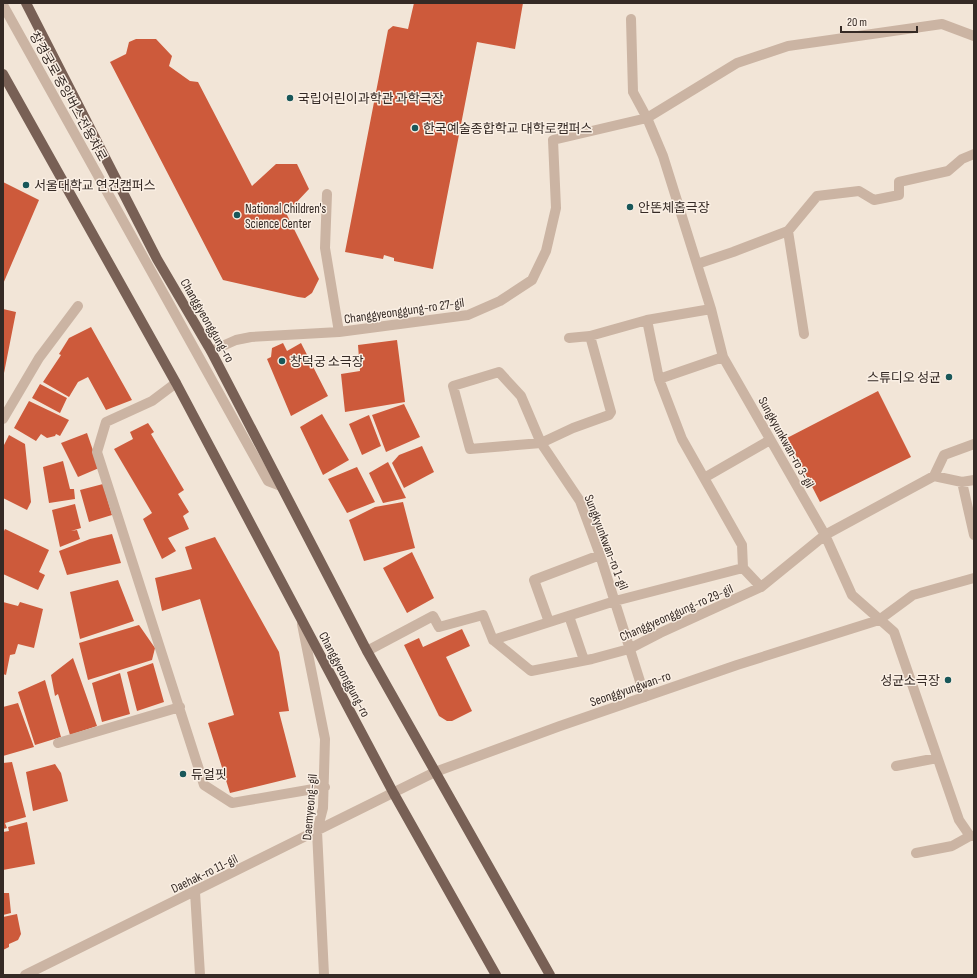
<svg xmlns="http://www.w3.org/2000/svg" width="977" height="978" font-family="'Sofia Sans Condensed','Noto Sans KR',sans-serif">
<style>
.building{fill:#cd5a3b}
.lines{fill:none;stroke-linecap:round;stroke-linejoin:round}
.minor{stroke:#cbb4a3;stroke-width:10}
.major{stroke:#786055;stroke-width:10}
.poi-dot{fill:#195759;stroke:#faefe4;stroke-width:1.5}
.labels{text-anchor:middle;stroke-width:3;stroke-linejoin:round;paint-order:stroke}
.street-label{font-size:13px;fill:#352a25;stroke:#faefe4}
.poi-label{font-size:13px;fill:#352a25;stroke:#faefe4;text-anchor:start}
</style>
<rect width="100%" height="100%" fill="#f2e5d7"/>
<path class="building" d="M414,3h109l-8,46 -38,-7 -44,227 -39,-8v-3l-10,-3 -1,4 -38,-7 43,-222 5,-4 15,3z
M136,39h20l16,17 -3,10 21,15 8,1 54,104 24,-22h21l12,25 -16,17 -9,3 35,70 -7,14 -7,5 -7,-1 -75,-17 -113,-218 16,-8 3,-12z
M3,182l36,18 -36,84z
M3,309l13,3 -12,61 -1,-1z
M91,327l41,73 -26,10 -18,-33 -10,5 -9,15 -26,-15 18,-27 -2,-1 10,-16z
M397,340l8,62 -60,10 -4,-38 19,-3 -2,-26z
M283,343l4,8 14,-8 27,53 -37,20 -24,-57 4,-2 1,-9z
M40,384l27,14 -7,15 -28,-15z
M878,391l33,66 -91,45 -33,-64z
M29,401l40,19 -9,16 -4,-2 -1,2 -8,2 -6,-4 -5,7 -22,-13z
M404,404l16,33 -34,15 -14,-37z
M322,414l27,46 -26,15 -23,-48z
M369,415l12,31 -19,9 -13,-31z
M148,423l6,9 -3,2 33,56 -6,4 11,18 -6,4 6,13 -21,9 8,13 -14,8 -19,-40 9,-6 -38,-64 19,-10 -3,-7z
M87,433l12,35 -21,9 -17,-34z
M9,435l16,9 6,58 -4,8 -24,-12v-51z
M422,446l12,26 -30,16 -12,-25 7,-8z
M63,461l7,28h4l1,10 -26,4 -6,-36z
M388,462l18,36 -23,5 -14,-30z
M357,467l18,35 -28,11 -19,-34z
M103,484l9,31 -23,7 -9,-32z
M403,502l12,46 -51,13 -15,-41 26,-13z
M75,504l6,24 -10,3 6,-1 3,9 -20,8 -8,-37z
M5,529l44,21 -10,22 6,3 -7,15 -35,-16v-41z
M112,534l9,29 -54,12 -8,-24 31,-12z
M215,537l64,115 10,59 -10,1 17,65 -66,16 -22,-70 26,-8 -34,-116 -38,12 -7,-33 37,-9 -7,-22z
M412,552l22,46 -27,15 -24,-45z
M118,580l16,41 -54,18 -10,-47z
M3,602l15,4 2,-4 23,7 -9,39 -16,-4 -3,10 -5,1 -4,20 -3,-1z
M139,625l16,23 -3,12 -64,20 -9,-37z
M462,629l8,17 -24,11 26,54 -20,10h-5l-8,-5 -35,-71 15,-7 4,9z
M73,658l24,68 -27,9 -12,-41 -3,2 -4,-21z
M153,663l11,39 -27,9 -10,-39z
M120,673l10,41 -28,8 -10,-39z
M45,680l16,57 -26,8 -17,-53z
M18,703l16,44 -31,9v-49z
M12,762l14,55 -21,6 2,5 -4,1v-66z
M55,764l6,9 7,28 -35,10 -7,-39z
M27,822l8,42 -32,6v-38l6,-1 -1,-4z
M3,893h6l2,20 -8,2z
M17,914l4,20 -3,6 -9,4v3l-6,3v-33z"/>
<g class="lines">
<path class="minor" d="M3,5l265,476 13,5
M631,19l2,73 14,26 16,38 48,153 12,48 102,178 27,60 42,37 65,188 11,16
M327,194l-2,54 14,84
M788,231l16,103
M697,264l36,-12 55,-21 29,-35 42,-5 15,9 25,-5v-13l49,-11 14,-12 12,-5
M647,320l12,59 23,60 60,106 1,23 18,19 64,-52 109,-59 28,6 12,-2
M590,336l21,76 -2,3 -36,13 -32,15 39,58 20,54 45,142
M569,338l21,-2 57,-16 64,-11
M211,351l25,-11 15,-3 88,-5 129,-17 32,-14 32,-21 14,-29 10,-43 -3,-68 94,-22 90,-55 51,-17 154,-22 32,12
M499,372l22,24 20,47 -71,6 -17,-63z
M659,379l64,-22
M176,383l-24,18 -46,21 -9,30 107,333 28,18 93,-16
M3,419l36,-61 39,-52
M934,476l10,-21 30,-11
M704,478l66,-38
M962,482l12,53
M569,616l15,44
M549,622l-15,-42 66,-25
M302,624l23,115 -2,69 -6,23 7,144
M493,640l38,31 61,-12 37,-10 31,-16 101,-46
M367,651l66,-35 6,11 44,-12 10,25 122,-39 128,-33
M58,743l122,-36
M896,766l41,-8
M916,853l36,-7 18,-10h4
M195,892l5,83
M25,975l410,-203 125,-46 177,-61 142,-45 34,-25 61,-17"/>
<path class="major" d="M26,3l131,256 54,92 156,300 183,324
M3,74l173,309 218,411 102,181"/>
</g>
<g class="poi-dot">
<circle cx="290" cy="98" r="4"/>
<circle cx="415" cy="128" r="4"/>
<circle cx="26" cy="185" r="4"/>
<circle cx="630" cy="207" r="4"/>
<circle cx="237" cy="215" r="4"/>
<circle cx="282" cy="361" r="4"/>
<circle cx="949" cy="377" r="4"/>
<circle cx="948" cy="680" r="4"/>
<circle cx="183" cy="774" r="4"/>
</g>
<g class="labels">
<g class="street-label">
<text transform="translate(69 96) rotate(61)" y="5">창경궁로 중앙버스전용차로</text>
<text transform="translate(404 310) rotate(-8)" y="5">Changgyeonggung-ro 27-gil</text>
<text transform="translate(208 320) rotate(60)" y="5">Changgyeonggung-ro</text>
<text transform="translate(787 442) rotate(61)" y="5">Sungkyunkwan-ro 3-gil</text>
<text transform="translate(607 542) rotate(69)" y="5">Sungkyunkwan-ro 1-gil</text>
<text transform="translate(676 612) rotate(-24)" y="5">Changgyeonggung-ro 29-gil</text>
<text transform="translate(345 674) rotate(62)" y="5">Changgyeonggung-ro</text>
<text transform="translate(630 688) rotate(-19)" y="5">Seonggyungwan-ro</text>
<text transform="translate(309 807) rotate(-85)" y="5">Daemyeong-gil</text>
<text transform="translate(204 873) rotate(-26)" y="5">Daehak-ro 11-gil</text>
</g>
<g class="poi-label">
<text x="298" y="103">국립어린이과학관 과학극장</text>
<text x="423" y="133">한국예술종합학교 대학로캠퍼스</text>
<text x="34" y="190">서울대학교 연건캠퍼스</text>
<text x="638" y="212">안똔체홉극장</text>
<text x="245" y="213">National Children's<tspan x="245" dy="15">Science Center</tspan></text>
<text x="290" y="366">창덕궁 소극장</text>
<text x="941" y="382" text-anchor="end">스튜디오 성균</text>
<text x="940" y="685" text-anchor="end">성균소극장</text>
<text x="191" y="779">듀얼핏</text>
</g>
</g>
<rect width="977" height="978" fill="none" stroke="#352a25" stroke-width="8"/>
<path d="M841 26v6h76v-6" fill="none" stroke="#352a25" stroke-width="2"/>
<text x="847" y="26" font-size="12" fill="#352a25" stroke="#faefe4" stroke-width="3" paint-order="stroke">20 m</text>
</svg>
